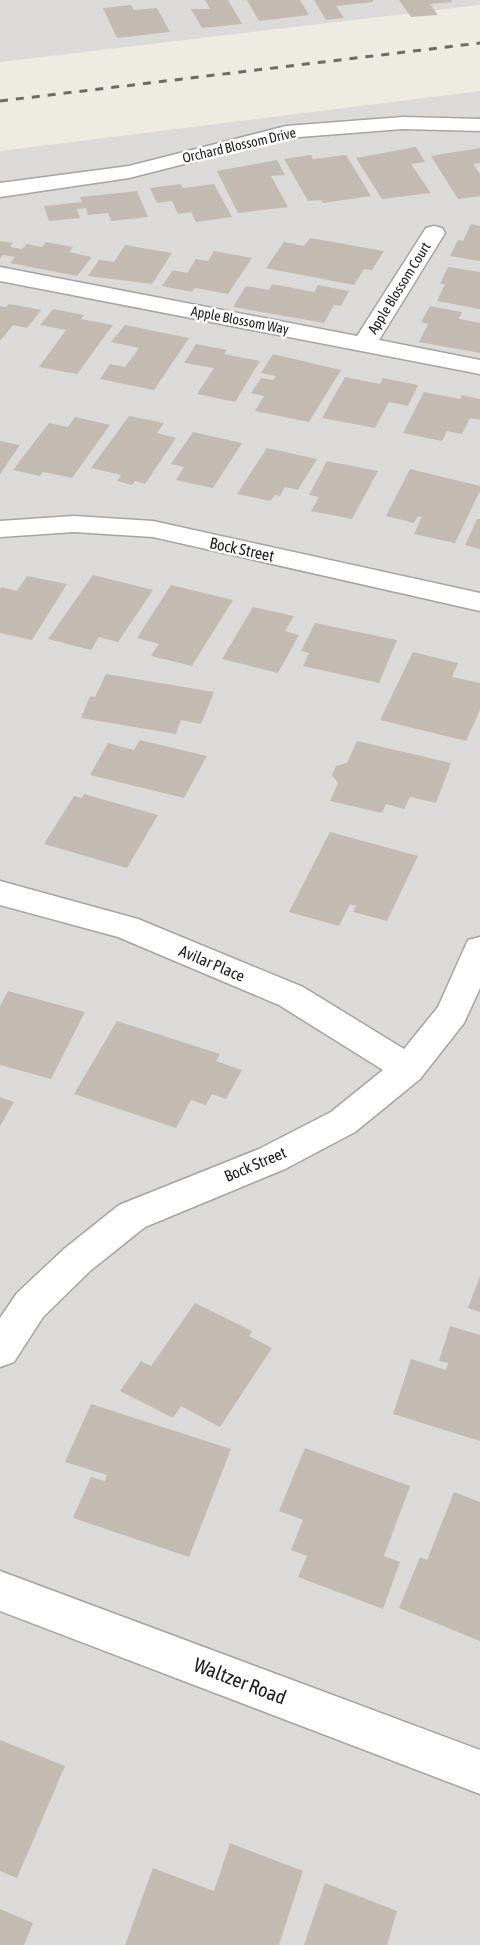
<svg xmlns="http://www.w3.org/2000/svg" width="480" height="1945" font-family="'Asap Condensed',sans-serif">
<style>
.residential{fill:#dbdad9}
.building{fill:#c3bbb2}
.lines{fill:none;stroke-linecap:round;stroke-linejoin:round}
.minor-casing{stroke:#a4a4a4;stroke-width:3}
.tertiary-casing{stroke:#a4a4a4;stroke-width:3}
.minor{fill:#fff;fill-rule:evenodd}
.tertiary{fill:#fff;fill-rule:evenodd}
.rail{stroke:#6b6b6b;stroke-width:3;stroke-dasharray:8 8;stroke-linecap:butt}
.labels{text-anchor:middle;stroke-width:5;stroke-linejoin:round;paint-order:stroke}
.far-street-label{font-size:14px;fill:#1d1d1d;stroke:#fff}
.street-label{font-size:16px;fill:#1d1d1d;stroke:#fff}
.near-street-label{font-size:20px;fill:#1d1d1d;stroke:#fff}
</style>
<rect width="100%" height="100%" fill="#eeebe2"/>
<path class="residential" d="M0,0h480v5l-480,57z
M480,91v1854h-480v-1794z"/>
<path class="building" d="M205,0h23l14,24 -40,4 -11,-19h19z
M247,0h53l9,15 -50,6z
M314,0h59v2l-37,4 8,12 -18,2z
M399,0h52l1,2 -22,2 8,11 -27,2z
M131,5l3,5 23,-2 13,24 -53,6 -14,-30z
M416,147l9,15 -14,2 20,29 -49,6 -26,-41z
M480,148v15l-7,1 7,10v22l-22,3 -27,-43z
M311,155l2,4 33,-4 25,41 -48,7 -2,-3 -13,1 -24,-42z
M277,160l8,15 -14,1 17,31 -50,6 -21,-42z
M180,184l3,4 31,-4 18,33 -36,5 -5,-10 -13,2 -6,-13 -15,2 -7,-15z
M137,191l11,26 -37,4 -3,-8 -20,2 -2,-7 -9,1 3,9 -31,3 -5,-15 38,-4 -2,-5z
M471,224l9,2v35l-30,-5 8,-16 5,1z
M310,238l74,13 -12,19 -8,-1 -10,16 -88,-17 18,-26 20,4z
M0,241l13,2 -3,4 12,2 5,-5 15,3 4,-5 27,5 -4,5 23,5 -15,19 -67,-13 5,-6 -12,-2 -3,4z
M125,245l47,8 -20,31 -64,-8 11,-16 15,2z
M214,251l38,7 -24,36 -33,-6 -3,4 -30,-6 11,-16 14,3 9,-14 12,2z
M448,267l32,5v37l-43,-8 8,-17h-5z
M272,284l42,8 4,-7 31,6 -8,15 -7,-1 -10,18 -91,-16 13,-21 23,4z
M9,304l32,6 -14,18 -14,-3 -13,16v-35l6,1z
M430,306l32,6 -3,7 21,4v30l-61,-11 9,-18 -7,-2z
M53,309l31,6 -3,4 32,6 -36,49 -38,-7 27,-37 -26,-5z
M125,325l64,13 -35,52 -54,-11 10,-15 15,3 14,-19 -28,-6z
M196,344l31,6 -3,4 36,7 -25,41 -38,-8 17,-26 -30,-5z
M273,354l68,16 -32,52 -54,-11 9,-15 -13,-3 10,-15 12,2 3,-4 -15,-3z
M345,377l35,7 3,-6 35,7 -10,21 -19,-4 -14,26 -53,-10z
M424,392l36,7 2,-4 18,4v21l-10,-2 -8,16 -15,-3 -5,10 -39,-8z
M129,416l35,7 -7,10 19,5 -31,46 -10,-3 -3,4 -15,-4 4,-6 -30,-7z
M75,417l35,8 -38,53 -29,-6 -3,4 -27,-6 36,-47 19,4z
M193,432l49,11 -29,45 -37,-8 8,-13 -13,-3z
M0,441l20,4 -20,29z
M267,448l50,11 -19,31 -13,-3 -5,9 -5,-1 -5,6 -33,-7z
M327,461l51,10 -26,48 -41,-8 8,-14 -10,-2z
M410,469l70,17v5l-25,52 -41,-9 8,-17 -4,-1 -4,7 -28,-7z
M477,519h3v30l-15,-4z
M93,575l60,15 -35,52 -19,-5 -8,13 -43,-11z
M27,576l40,8 -35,56 -32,-7v-44l1,-2 16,4z
M171,585l62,15 -41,66 -41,-10 8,-12 -22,-6z
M253,607l41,9 -9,15 14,4 -21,38 -56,-14z
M315,623l82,17 -18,43 -76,-17 6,-13 -8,-2z
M413,652l45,11 -6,14 28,6v27l-14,31 -86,-21z
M106,674l108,18 -13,32 -20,-4 -5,14 -95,-16 9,-22 5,1z
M140,740l67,16 -23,42 -94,-23 18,-32 26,7z
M357,741l94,22 -15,40 -26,-6 -6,12 -18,-5 -4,9 -52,-12 8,-18 -6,-8 4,-9 11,-3z
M84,794l74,21 -31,53 -83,-24 30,-48 8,2z
M330,832l88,24 -31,65 -34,-9 3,-6 -6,-2 -11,22 -50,-14z
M8,991l77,21 -34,67 -51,-14v-59z
M117,1021l103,33 -4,7 26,9 -16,29 -14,-5 -6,11 -15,-5 -15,28 -102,-34z
M0,1097l14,5 -14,24z
M480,1276v36l-12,-4z
M195,1303l57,28 -3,5 23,12 -52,79 -39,-21 -8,12 -53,-27 21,-30 10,5z
M450,1326l30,9v106l-87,-27 18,-55 35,11 2,-7 -9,-2z
M91,1404l140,45 -42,108 -116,-39 18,-41 14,4 2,-6 -42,-13z
M305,1448l105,38 -26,70 16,6 -17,47 -85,-32 9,-21 -16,-6 12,-30 -24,-9z
M454,1492l26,10v139l-81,-33 21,-51 7,3z
M0,1740l65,26 -48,112 -17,-7z
M230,1843l73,28 -24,74h-154l28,-77 61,23z
M325,1883l72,28 -10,34h-83z
M0,1909l33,14 -9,22h-24z"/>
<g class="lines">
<g class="minor-casing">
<path id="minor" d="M403,117l77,2v12l-77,-2 -117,9 -157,40 -129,19v-14l129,-17 157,-40z
M434,226l8,2 3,5 -66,107 101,20v14l-480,-93v-14l357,69 69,-108z
M74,516l79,5 327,72v18l-327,-74 -79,-5 -74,5v-16z
M0,881l138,38 165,68 101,62 34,-42 30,-67 12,-3v51l-16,35 -44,56 -65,53 -70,37 -140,58 -55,44 -47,46 -29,45 -14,5v-49l17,-25 47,-44 55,-44 140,-56 72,-37 52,-42 -104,-65 -161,-68 -118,-32z"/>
</g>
<g class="tertiary-casing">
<path id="tertiary" d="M0,1571l480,179v44l-480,-183z"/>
</g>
<use href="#minor" class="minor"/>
<use href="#tertiary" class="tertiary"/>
<path class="rail" d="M0,101l480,-58"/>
</g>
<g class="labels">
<g class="far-street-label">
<text transform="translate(239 145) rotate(-13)" y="5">Orchard Blossom Drive</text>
<text transform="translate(399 288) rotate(-58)" y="5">Apple Blossom Court</text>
<text transform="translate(240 320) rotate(11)" y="5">Apple Blossom Way</text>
</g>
<g class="street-label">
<text transform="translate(242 549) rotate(12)" y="6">Bock Street</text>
<text transform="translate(212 963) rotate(23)" y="6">Avilar Place</text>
<text transform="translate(255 1164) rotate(-23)" y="6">Bock Street</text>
</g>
<g class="near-street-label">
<text transform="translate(240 1681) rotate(21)" y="7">Waltzer Road</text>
</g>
</g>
</svg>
